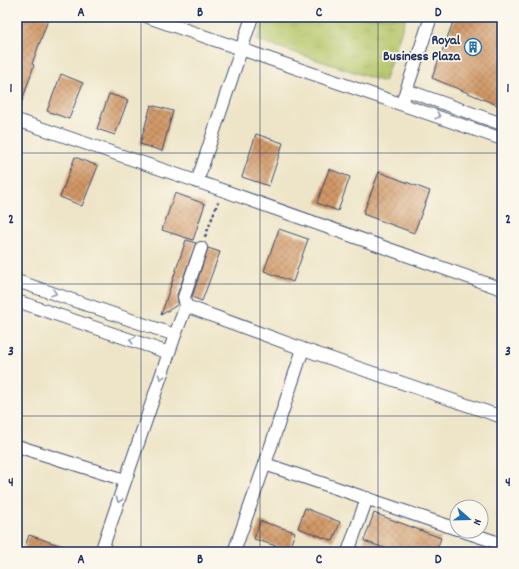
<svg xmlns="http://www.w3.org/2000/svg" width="519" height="569" font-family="Dekko,sans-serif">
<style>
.grass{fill:url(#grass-tufts);stroke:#687a64}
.building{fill:url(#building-cross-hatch)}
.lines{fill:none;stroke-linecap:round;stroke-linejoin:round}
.minor-casing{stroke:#3b4a6e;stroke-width:14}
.path{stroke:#3b4a6e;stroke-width:2.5;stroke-dasharray:3 3;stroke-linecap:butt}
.minor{stroke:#fff;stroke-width:12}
.oneway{stroke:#8d97ae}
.grid{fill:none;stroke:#1b2f5e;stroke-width:1;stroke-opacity:0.55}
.labels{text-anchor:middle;stroke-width:3.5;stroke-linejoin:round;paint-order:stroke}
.poi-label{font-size:14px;font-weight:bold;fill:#1b2f5e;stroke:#fbf7ec;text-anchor:end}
.neatline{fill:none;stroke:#1b2f5e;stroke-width:1.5}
.grid-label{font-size:13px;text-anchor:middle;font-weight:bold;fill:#1b2f5e}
</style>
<defs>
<pattern id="grass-tufts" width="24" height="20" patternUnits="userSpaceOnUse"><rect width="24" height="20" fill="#b5c669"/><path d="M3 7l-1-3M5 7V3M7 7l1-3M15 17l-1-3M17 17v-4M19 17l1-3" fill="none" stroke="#9baa5d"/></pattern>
<pattern id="building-cross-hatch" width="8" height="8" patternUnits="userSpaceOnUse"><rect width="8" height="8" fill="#d19765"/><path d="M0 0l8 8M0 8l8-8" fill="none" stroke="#a97c56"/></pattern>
</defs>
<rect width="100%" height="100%" fill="#fbf7ec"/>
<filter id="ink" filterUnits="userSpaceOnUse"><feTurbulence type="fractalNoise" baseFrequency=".025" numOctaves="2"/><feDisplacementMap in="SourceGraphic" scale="8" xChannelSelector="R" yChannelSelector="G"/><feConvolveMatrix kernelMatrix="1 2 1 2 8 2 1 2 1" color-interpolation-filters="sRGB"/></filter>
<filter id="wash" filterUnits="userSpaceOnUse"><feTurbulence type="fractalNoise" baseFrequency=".012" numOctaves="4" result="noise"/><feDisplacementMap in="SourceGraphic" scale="16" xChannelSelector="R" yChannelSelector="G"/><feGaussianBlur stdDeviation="0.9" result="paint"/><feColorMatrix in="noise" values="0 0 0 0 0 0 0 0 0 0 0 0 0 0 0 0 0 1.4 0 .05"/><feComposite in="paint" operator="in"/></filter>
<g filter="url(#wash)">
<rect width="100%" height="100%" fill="#eee5c8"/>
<path class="grass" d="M265,17h141l-22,65 -127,-42z"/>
<g id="blocks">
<path class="building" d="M17,17h32l-17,47 2,1 -15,45 -2,-1z
M455,17h47v90l-70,-29z
M61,74l22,9 -14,36 -22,-8z
M109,94l19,6 -13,35 -18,-6z
M151,105l22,6 -11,40 -22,-7z
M256,134l27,9 -14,43 -27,-9z
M75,157l23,9 -16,40 -22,-9z
M329,169l21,8 -12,34 -21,-8z
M379,172l51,19 -16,42 -51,-19z
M175,193l30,11 -12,36 -31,-10z
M279,229l29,10 -15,43 -29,-11z
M186,240l10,3 -19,52 1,7 -1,3 -16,10z
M208,248l12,4 -18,49 -10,-4z
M305,508l35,14 -7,19 -35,-13z
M374,513l67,25 -5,14h-40l-32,-11z
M260,521l35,11 -6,18 -35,-11z
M29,535l45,15 -1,2h-50z"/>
</g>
</g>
<g filter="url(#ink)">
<use href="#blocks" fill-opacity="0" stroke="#3b4a6e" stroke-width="1"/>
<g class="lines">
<g class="minor-casing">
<path id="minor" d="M148,17l354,122
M406,90l96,34
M404,97l27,-80
M17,120l205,70 280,99
M197,182l55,-165
M17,281l158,54 -74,217
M17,301l152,52
M186,306l-2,-9 17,-49
M175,335l11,-29 117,43 199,68
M17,446l108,34
M265,464l38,-115
M463,531l39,13
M234,552l31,-88 192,65
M348,552l19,-54"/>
</g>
<path class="path" d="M205,237l13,-35"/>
<use href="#minor" class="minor"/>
</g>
<defs><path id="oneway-chevron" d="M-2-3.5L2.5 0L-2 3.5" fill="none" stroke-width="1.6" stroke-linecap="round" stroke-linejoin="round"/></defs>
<g class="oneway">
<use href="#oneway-chevron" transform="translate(438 116) rotate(19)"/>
<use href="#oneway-chevron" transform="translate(54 293) rotate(19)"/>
<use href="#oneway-chevron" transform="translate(132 340) rotate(-161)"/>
<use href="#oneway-chevron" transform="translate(161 377) rotate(109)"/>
<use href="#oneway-chevron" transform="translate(119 500) rotate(109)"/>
</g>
</g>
<path class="grid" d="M141,17v535M260,17v535M378,17v535M17,153h485M17,284h485M17,416h485"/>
<defs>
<g id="building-ring" transform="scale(0.9)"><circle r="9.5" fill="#fbf7ec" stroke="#1f6fb2" stroke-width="1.5"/><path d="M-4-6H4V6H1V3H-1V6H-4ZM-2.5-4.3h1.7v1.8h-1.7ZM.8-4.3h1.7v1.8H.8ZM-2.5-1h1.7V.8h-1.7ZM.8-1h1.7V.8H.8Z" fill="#1f6fb2"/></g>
</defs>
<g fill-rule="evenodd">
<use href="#building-ring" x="473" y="47"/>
</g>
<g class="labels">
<g class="poi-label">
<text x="460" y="44">Royal<tspan x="460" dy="16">Business Plaza</tspan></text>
</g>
</g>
<rect width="519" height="569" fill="none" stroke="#fbf7ec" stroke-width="44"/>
<g transform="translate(469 519) rotate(110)"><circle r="19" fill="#fbf7ec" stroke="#a1a7b3"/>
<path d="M0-3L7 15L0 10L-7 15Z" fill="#1f6fb2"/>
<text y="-6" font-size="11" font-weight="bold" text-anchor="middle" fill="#1b2f5e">N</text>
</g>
<rect x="22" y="22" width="475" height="525" class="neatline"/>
<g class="grid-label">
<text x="81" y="16">A</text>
<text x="200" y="16">B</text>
<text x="319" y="16">C</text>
<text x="438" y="16">D</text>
<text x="11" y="92">1</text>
<text x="508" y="92">1</text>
<text x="11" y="223">2</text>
<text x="508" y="223">2</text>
<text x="11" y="355">3</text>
<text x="508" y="355">3</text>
<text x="11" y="486">4</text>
<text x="508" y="486">4</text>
<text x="81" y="563">A</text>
<text x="200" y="563">B</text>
<text x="319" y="563">C</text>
<text x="438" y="563">D</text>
</g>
</svg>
